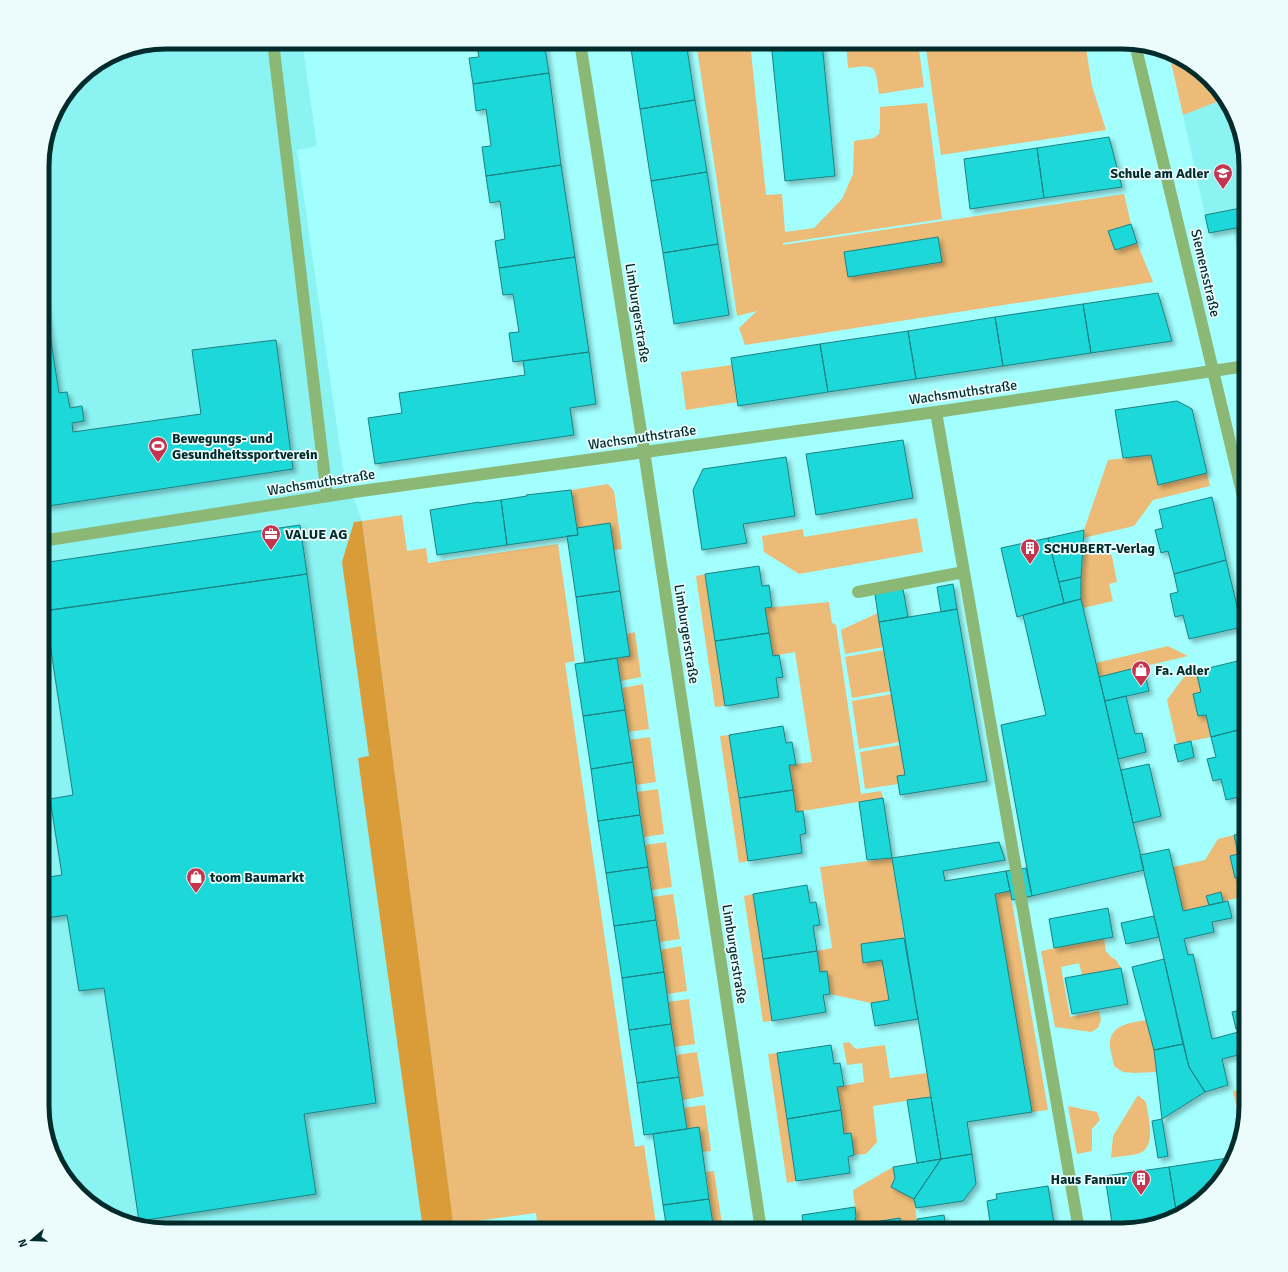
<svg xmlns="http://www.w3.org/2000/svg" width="1288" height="1272" font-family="Signika,sans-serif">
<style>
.built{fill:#8bf3f2}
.green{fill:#ebbb77}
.forest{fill:#d99c39}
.building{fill:#1bd8d9;stroke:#1b8182;filter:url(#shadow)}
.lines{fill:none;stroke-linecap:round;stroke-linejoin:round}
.service{stroke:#8cb876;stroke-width:12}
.minor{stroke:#8cb876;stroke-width:12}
.labels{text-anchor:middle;stroke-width:3.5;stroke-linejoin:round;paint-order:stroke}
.poi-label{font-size:14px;font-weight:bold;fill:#022c2c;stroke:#ecfcfc;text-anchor:start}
.street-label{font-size:14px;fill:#022c2c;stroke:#ecfcfc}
.rim{fill:none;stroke:#022c2c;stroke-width:5}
</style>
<defs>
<filter id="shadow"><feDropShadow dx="3.5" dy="3.5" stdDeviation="2" flood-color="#0004"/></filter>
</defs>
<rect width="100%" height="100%" fill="#a3fefe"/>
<path class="built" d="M166,42h136l15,104 -20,4 46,319 19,52 92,709h-288l-47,-10 -46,-32 -22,-35 -9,-47v-948l13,-47 29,-38 35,-22z
M1224,99l13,20 9,47v138l-13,-75 -24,4 -26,-118z"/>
<path class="green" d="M696,42h54l16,153 16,-1 3,38 29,-4 28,-29 11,-25 1,-33 20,-3 5,-4 1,-7v-20l47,-4 15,116 -159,24v2l341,-51 7,30 -22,7 6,19 22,-7 16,39 -408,63 -6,-17 18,-17 -20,5z
M846,42h72l6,45 -45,7c-4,-28 -1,-30 -31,-26z
M925,42h160l7,44 14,44 -165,25z
M1169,53l7,2 39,29 9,15 -41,16z
M732,365l6,37 -52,8 -5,-38z
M1151,455l56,18 3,13 -57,14 -19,26 -51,12 1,-8 24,-70z
M608,484l6,7 8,58 -8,1 -4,-26 -33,4 -6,-38z
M402,515l5,36 19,-3 2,15 130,-19 17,117 -10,2 70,484 9,-2 13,85h-119l-2,-17 -83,11 -91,-703z
M917,518l6,34 -124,22 -35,-22 -2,-16 41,-7 1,8z
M1083,548l21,1 8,7 5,26 -8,2 4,17 -30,7 -2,-9z
M705,574l20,132 -10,1 -19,-131z
M829,602l3,21 4,2 25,169 20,-3 2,7 -87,14 -7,-47 23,-3 -17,-110 -22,4 -8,-48z
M878,613l6,34 -39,7 -4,-24z
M635,632l6,45 -20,4 -4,-23 10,-24z
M1168,646l20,10 -89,21 -3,-14z
M884,650l7,41 -39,7 -7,-41z
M1196,671l5,21 -8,2 5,22 8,-1 5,22 -34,7 -10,-44 19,-26z
M643,684l6,45 -21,3 -6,-44z
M892,694l8,48 -41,7 -7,-48z
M729,735l19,126 -9,2 -19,-127z
M650,737l6,45 -20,3 -7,-45z
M900,745l5,30 -8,1 1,8 -33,5 -5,-37z
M658,789l6,45 -20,3 -7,-45z
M1234,835l4,19 -8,2 5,22 8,-1 3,19 -63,15 -10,-44 32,-7 13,-21z
M666,842l6,45 -20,3 -7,-45z
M892,858l12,80 -43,6 3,19 18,-3 7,40 -18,3 -41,-9 -10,-22 -3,-21 15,-3 -12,-81z
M1010,891l38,219 -16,2 -37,-218z
M673,894l7,45 -21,3 -6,-45z
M753,894l19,127 -9,1 -19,-126z
M1104,938l2,13 4,5 6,4 5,8 -39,7 -3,-12 -18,4 9,50 29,-6 2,9 -3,8 -7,4 -36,-5 -14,-76z
M681,946l6,45 -20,3 -7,-44z
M689,999l6,45 -21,3 -6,-45z
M1146,1020l8,30 2,22 -21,1 -12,-1 -9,-6c-1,-8 -5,-18 -4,-25 3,-18 23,-18 36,-21z
M849,1042l7,7 29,-4 5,33 37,-5 4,24 -58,9 4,36 -11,12 -12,1 -3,-22 -7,1 -7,-47 27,-5 -2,-19 -15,2 -4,-22z
M697,1052l7,44 -21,4 -7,-45z
M777,1053l19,128 -9,2 -19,-129z
M1246,1088v18l-1,7 -7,1 -5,-23z
M1138,1095l8,7c2,13 10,42 -4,50 -6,4 -24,4 -31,6l2,-22z
M705,1105l6,46 -9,1 -15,-23 -4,-21z
M1068,1106l29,6 3,8 -8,9v22l-15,3z
M893,1167l2,11 19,21 4,31h-16l-2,-12 -32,5 -2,3 -10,1 -1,-7 1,-3 -3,-27z
M714,1171l8,53 -9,1 -7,-53z"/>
<path class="forest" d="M362,521l92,709h-31l-65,-472 11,-2 -27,-194 12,-40z"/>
<path class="building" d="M476,42h68l5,31 -76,11 -4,-26 10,-1z
M630,42h56l9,58 -55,9z
M771,42h51l13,134 -50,5z
M549,73l12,92 -75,11 -4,-29 9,-1 -5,-37 -10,2 -3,-27z
M695,100l12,72 -56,9 -11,-72z
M1109,137l13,50 -78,11 -7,-50z
M1037,148l7,50 -74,11 -6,-50z
M561,165l14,92 -76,11 -4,-27 10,-2 -5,-38 -10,2 -4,-27z
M707,172l11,72 -55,9 -12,-72z
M1246,207v19l-37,7 -4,-18z
M1131,224l6,19 -22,7 -7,-19z
M938,237l4,25 -94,15 -4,-25z
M718,244l11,71 -55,9 -11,-71z
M575,257l14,95 -76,10 -4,-29 10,-1 -6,-38 -10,1 -4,-27z
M42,282l17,111 8,-1 3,16 12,-2 2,15 -12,2 1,9 128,-18 -9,-64 84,-10 17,129 -251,38z
M1158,293l14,48 -81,12 -8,-49z
M1083,304l8,49 -88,13 -8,-49z
M995,317l8,49 -87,13 -8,-48z
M908,331l8,48 -88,13 -8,-48z
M820,344l8,48 -90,14 -7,-48z
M589,352l7,52 -26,4 4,27 -199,29 -7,-46 34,-5 -3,-20 126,-18 -2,-14z
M1177,401l15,8 15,64 -49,12 -7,-30 -28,3 -8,-48z
M903,440l10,58 -97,17 -10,-61z
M786,457l9,59 -52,8 4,19 -45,7 -9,-60 10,-21z
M571,490l7,45 -71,10 -6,-45 26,-4 -1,-1z
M1212,497l14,63 -52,14 -6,-23 -7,2 -6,-23 8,-2 -4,-18z
M501,500l6,45 -70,10 -7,-45 49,-8v1z
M610,523l10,68 -44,6 -9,-61 11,-1 -1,-7z
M300,525l7,49 -265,37v-48z
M1084,530l-3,47 -22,5 -11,-44z
M1048,538l16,65 -47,14 -16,-69z
M1226,560l16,67 -53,12 -6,-24 -8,2 -5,-23 8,-2 -4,-18z
M759,566l3,20 7,-1 3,22 -7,1 4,25 -54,8 -10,-67z
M307,574l69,529 -72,11 12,80 -177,27 -35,-233 -25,3 -12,-76 -21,3 -4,-27v-13l20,-3 -12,-76 23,-4 -28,-184z
M1081,577v22l-17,4 -5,-21z
M953,584l4,25 -16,3 -4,-25z
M903,589l5,28 -29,5 -4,-28z
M620,591l10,65 -45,7 -9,-66z
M1081,599l63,271 -112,26 -31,-171 45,-10 -23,-100z
M957,609l30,172 -87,14 -3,-19 8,-1 -26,-153z
M769,633l4,23 6,-1 4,22 -7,1 3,19 -54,9 -10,-65z
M617,658l8,52 -42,6 -8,-52z
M1246,659v69l-35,9 -5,-22 -8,1 -5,-22 8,-2 -5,-21z
M1143,666l6,25 -44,10 -6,-24z
M1126,696l9,38 7,-1 4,19 -28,7 -13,-58z
M625,710l8,52 -42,7 -8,-53z
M783,726l3,17 6,-1 4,23h-7l4,25 -54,8 -10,-63z
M1246,728v67l-20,5 -5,-21 -8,2 -6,-22 9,-2 -5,-20z
M1191,741l3,16 -16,5 -4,-17z
M633,762l7,53 -42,6 -7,-52z
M1149,764l12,52 -28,7 -12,-53z
M793,790l3,22 7,-1 3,22 -6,2 2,18 -54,8 -9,-63z
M883,798l9,60 -25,2 -8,-58z
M640,815l8,52 -42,6 -8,-52z
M1246,833v58l-3,-14 -8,1 -5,-22 8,-2 -4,-19z
M999,842l6,18 -62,11 2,10 61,-10 4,20 -15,3 37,218 -65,10 5,32 -31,5 -49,-301z
M1169,849l14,62 45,-10 4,17 -20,4 2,10 -30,7 4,16 5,-1 19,85 34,-9v23l-24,6 6,26 -23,7 -16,-25 -49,-212z
M648,867l8,53 -42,6 -8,-53z
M1026,868l6,28 -20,4 -6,-29z
M807,885l3,18 6,-1 4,23 -7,1 4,25 -54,8 -10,-65z
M1221,892l2,10 -14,3 -3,-9z
M1108,908l5,29 -59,11 -5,-29z
M1154,916l5,21 -33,7 -5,-21z
M656,920l8,52 -42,6 -8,-52z
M904,938l14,81 -43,7 -4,-23 18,-3 -7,-40 -19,3 -2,-19z
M817,951l3,21 7,-1 3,23 -7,1 3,17 -54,9 -9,-62z
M1164,959l19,85 -29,6 -22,-83z
M1121,968l7,36 -56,10 -7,-36z
M664,972l7,52 -42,6 -7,-52z
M1245,1009l1,18 -10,2 -4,-17z
M671,1024l8,53 -42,6 -8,-53z
M1183,1044l6,23 16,25 -43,27 -8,-69z
M831,1045l3,19 6,-1 4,23 -7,1 4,23 -54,9 -10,-66z
M679,1077l8,52 -43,6 -7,-52z
M931,1097l10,62 -24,4 -10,-63z
M841,1110l3,24 7,-1 3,22 -6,2 2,16 -54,8 -9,-62z
M1162,1119l6,37 -10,2 -6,-37z
M699,1127l10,72 -46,6 -10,-71z
M972,1154l4,30 -13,17 -47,7 -2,-9 27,-40z
M1234,1157l-30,42 -27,17 -8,-49z
M941,1159l-27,40 -23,-12 4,-9 -2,-11z
M1169,1167l8,49 -8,5 -47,9h-9l-8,-54z
M1048,1186l7,44h-64l-4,-29 10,-2 -1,-5z
M709,1199l5,31h-47l-4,-25z
M855,1207l1,10 -1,3 1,7 10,-1 2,-3 32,-5 2,12h-98l-2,-15z
M944,1215l2,15h-28l-1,-11z"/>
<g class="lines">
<path class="service" d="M273,42l54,454
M936,412l143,818
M858,592l106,-20"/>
<path class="minor" d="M580,42l64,409 117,779
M1135,44l111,465
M42,541l312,-49 582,-80 310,-46"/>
</g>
<defs>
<g id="school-pin" transform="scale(1)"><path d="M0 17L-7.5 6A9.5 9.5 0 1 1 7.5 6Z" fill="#c5354f" stroke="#ecfcfc"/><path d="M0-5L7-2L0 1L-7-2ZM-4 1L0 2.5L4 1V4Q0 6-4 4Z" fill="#fff"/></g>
<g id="stadium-pin" transform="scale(1)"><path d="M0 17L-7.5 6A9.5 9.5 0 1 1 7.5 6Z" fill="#c5354f" stroke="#ecfcfc"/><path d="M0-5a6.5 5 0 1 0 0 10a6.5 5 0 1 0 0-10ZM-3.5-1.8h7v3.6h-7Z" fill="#fff"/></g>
<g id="office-pin" transform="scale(1)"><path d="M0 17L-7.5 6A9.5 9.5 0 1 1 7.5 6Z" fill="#c5354f" stroke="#ecfcfc"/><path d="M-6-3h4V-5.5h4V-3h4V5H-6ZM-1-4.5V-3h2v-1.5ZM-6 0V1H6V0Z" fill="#fff"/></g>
<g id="building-pin" transform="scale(1)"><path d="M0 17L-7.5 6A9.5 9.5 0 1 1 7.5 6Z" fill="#c5354f" stroke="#ecfcfc"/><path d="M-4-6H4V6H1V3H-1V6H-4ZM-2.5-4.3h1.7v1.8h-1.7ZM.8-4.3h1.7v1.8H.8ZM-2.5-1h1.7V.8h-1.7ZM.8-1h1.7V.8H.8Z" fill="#fff"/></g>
<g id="shop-pin" transform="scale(1)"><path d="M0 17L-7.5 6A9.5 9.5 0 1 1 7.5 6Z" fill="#c5354f" stroke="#ecfcfc"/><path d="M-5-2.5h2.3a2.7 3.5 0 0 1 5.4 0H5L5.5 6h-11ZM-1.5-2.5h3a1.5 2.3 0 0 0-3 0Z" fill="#fff"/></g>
</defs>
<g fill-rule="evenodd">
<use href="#school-pin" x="1223" y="173"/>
<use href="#stadium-pin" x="158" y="446"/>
<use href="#office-pin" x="271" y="534"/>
<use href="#building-pin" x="1030" y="548"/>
<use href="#shop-pin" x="1141" y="670"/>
<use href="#shop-pin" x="196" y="877"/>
<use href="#building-pin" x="1141" y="1179"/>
</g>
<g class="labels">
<g class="poi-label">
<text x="1209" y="178" text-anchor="end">Schule am Adler</text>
<text x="172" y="443">Bewegungs- und<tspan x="172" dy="16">Gesundheitssportverein</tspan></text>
<text x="285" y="539">VALUE AG</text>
<text x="1044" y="553">SCHUBERT-Verlag</text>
<text x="1155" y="675">Fa. Adler</text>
<text x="210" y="882">toom Baumarkt</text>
<text x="1127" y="1184" text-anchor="end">Haus Fannur</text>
</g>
<g class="street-label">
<text transform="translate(1206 273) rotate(77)" y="5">Siemensstraße</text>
<text transform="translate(638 313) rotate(81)" y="5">Limburgerstraße</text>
<text transform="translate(963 392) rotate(-8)" y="5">Wachsmuthstraße</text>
<text transform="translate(642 437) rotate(-8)" y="5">Wachsmuthstraße</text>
<text transform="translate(321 482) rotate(-9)" y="5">Wachsmuthstraße</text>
<text transform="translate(687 634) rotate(81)" y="5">Limburgerstraße</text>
<text transform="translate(735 954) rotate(81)" y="5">Limburgerstraße</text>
</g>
</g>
<path d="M0 0H1288V1272H0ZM166 49H1122A117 117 0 0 1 1239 166V1106A117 117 0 0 1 1122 1223H166A117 117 0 0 1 49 1106V166A117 117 0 0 1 166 49Z" fill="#ecfcfc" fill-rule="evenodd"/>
<path class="rim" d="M166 49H1122A117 117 0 0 1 1239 166V1106A117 117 0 0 1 1122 1223H166A117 117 0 0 1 49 1106V166A117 117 0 0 1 166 49Z"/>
<g transform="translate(32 1240) rotate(251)" stroke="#ecfcfc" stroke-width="3" paint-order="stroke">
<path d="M0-3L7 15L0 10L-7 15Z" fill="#022c2c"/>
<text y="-6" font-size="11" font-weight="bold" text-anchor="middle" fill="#022c2c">N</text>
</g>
</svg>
